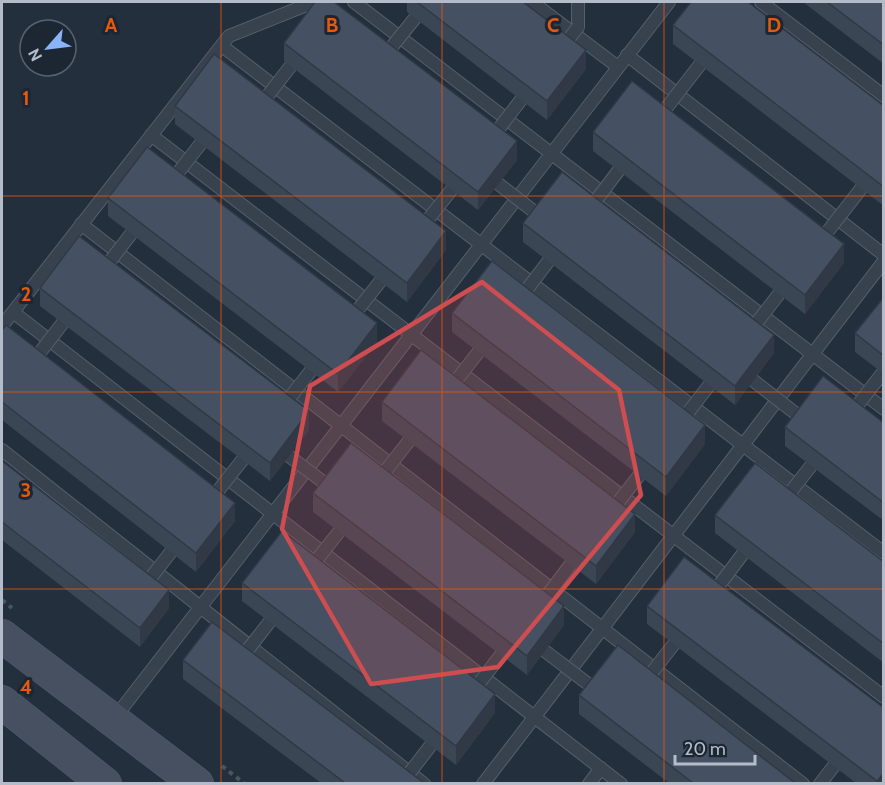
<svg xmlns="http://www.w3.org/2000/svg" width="885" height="785" font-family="Cabin,sans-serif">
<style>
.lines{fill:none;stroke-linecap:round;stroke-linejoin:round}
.service-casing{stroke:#565f6c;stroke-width:14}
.secondary-casing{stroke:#565f6c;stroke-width:34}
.path{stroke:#44595c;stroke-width:4;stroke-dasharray:4.5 4.5;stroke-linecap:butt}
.service{stroke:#38414e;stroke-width:12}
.secondary{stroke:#465061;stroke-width:33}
.service-bridge-casing{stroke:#565f6c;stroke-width:14;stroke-linecap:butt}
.service-bridge{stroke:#38414e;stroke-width:12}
.wall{fill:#3b4654}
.shaded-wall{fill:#303945}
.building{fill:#455162;stroke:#303945;stroke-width:1.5}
.marked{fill:#ce4d50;fill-opacity:0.2;stroke:#ce4d50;stroke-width:4.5;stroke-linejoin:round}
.grid{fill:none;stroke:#e8590c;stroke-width:1.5;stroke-opacity:0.55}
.grid-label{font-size:20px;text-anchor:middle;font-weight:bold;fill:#e8590c;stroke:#1d2633;stroke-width:6;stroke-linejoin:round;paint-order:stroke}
</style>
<rect width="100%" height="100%" fill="#242f3e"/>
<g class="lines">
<g class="service-casing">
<path id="service" d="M354,2l530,407
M532,2l86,65
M761,2l123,94
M578,27v-25
M222,46l662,507
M627,55l257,200
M151,135l733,562
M81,224l722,560
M13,312l608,472
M2,326l227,-290 85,-34
M2,450l422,334
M113,720l556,-718
M483,784l401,-523
M589,784l12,-16
M820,784l23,-30"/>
</g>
<g class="secondary-casing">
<path id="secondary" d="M2,636l195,148
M2,702l103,82"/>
</g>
<path class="path" d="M2,600l10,8
M222,766l23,18"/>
<use href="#service" class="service"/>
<use href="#secondary" class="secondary"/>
<g class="service-bridge-casing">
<path id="service-bridge" d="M561,49l17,-22
M382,59l46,-57
M259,107l41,-53
M657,120l52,-67
M491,139l39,-51
M487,175l58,45
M170,183l39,-50
M588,211l40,-53
M419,231l41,-52
M818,244l66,-85
M101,273l40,-52
M518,301l39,-51
M349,321l41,-52
M748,334l41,-53
M31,364l41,-53
M741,371l67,52
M448,391l39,-50
M281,409l39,-50
M850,415l34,-44
M679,424l39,-50
M277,447l58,44
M376,483l43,-55
M210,501l41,-52
M782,503l39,-50
M609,514l39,-50
M308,571l41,-52
M142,589l39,-50
M711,596l40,-53
M540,605l40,-53
M533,642l67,51
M239,661l39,-50
M643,684l41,-53
M470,695l41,-53
M401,784l40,-52"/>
</g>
<use href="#service-bridge" class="service-bridge"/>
</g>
<path class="wall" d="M407,2h116l63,67 -39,51 -140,-108z
M803,2h81v62z
M673,25l211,81v100l-211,-162z
M284,43l233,117 -39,50 -194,-149z
M175,106l271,144 -39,52 -232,-178z
M593,132l251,131 -39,51 -212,-163z
M108,198l269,144 -39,50 -230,-176z
M523,223l251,130 -39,52 -212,-163z
M40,288l269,142 -39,51 -230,-175z
M884,297v77l-29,-22v-19z
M452,313l253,131 -39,52 -214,-164z
M2,330l233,191 -39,51 -194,-152z
M382,402l253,130 -39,52 -214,-163z
M884,423v98l-99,-75v-19z
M2,461l167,147 -29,39 -138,-107z
M313,493l251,132 -37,50 -214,-163z
M715,515l169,47v101l-169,-130z
M242,583l253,130 -39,52 -214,-164z
M647,606l237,177h-28l-209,-159z
M183,660l241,123h-103l-138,-104z
M579,695l216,88h-126l-90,-69z"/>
<path class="shaded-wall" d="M586,50v19l-39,51v-19z
M517,141v19l-39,50v-18z
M446,231v19l-39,52v-19z
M844,244v19l-39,51v-19z
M377,323v19l-39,50v-18z
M774,335v18l-39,52v-19z
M309,411v19l-39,51v-18z
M705,425v19l-39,52v-19z
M235,503v18l-39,51v-19z
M635,514v18l-39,52v-18z
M169,590v18l-29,39v-19z
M564,606v19l-37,50v-19z
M495,694v19l-39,52v-19z
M884,773v10h-7v-2z"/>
<path class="building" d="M315,2h19l183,139 -39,51 -194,-149z
M417,2h106l63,48 -39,51z
M691,2h57l136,104v81l-211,-162z
M827,2h57v43z
M214,54l232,177 -39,52 -232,-177z
M632,81l212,163 -39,51 -212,-163z
M147,147l230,176 -39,51 -230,-176z
M562,172l212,163 -39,51 -212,-163z
M79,236l230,175 -39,52 -230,-175z
M492,261l213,164 -39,52 -214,-164z
M884,297v59l-29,-23z
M6,325l229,178 -39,50 -194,-151v-72z
M421,350l214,164 -39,52 -214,-164z
M823,376l61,47v80l-99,-76z
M351,443l213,163 -37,50 -214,-163z
M2,461l167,129 -29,38 -138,-106z
M755,463l129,99v82l-169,-129z
M282,531l213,163 -39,52 -214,-163z
M684,557l200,151v65l-7,8 -230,-175z
M212,622l212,161h-79l-162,-123z
M618,645l177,138h-102l-114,-88z"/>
<path class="marked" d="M482,282l137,108 22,105 -143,172 -127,17 -89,-155 28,-143z"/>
<path class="grid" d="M221,2v782M442,2v782M664,2v782M2,196h882M2,392h882M2,589h882"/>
<g class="grid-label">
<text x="111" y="32">A</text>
<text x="332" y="32">B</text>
<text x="553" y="32">C</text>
<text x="774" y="32">D</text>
<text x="26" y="105">1</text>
<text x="26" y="301">2</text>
<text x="26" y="497">3</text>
<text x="26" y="694">4</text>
</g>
<rect width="885" height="785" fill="none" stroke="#b4bcc9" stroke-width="6"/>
<g transform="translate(48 48) rotate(242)"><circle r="28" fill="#1d2633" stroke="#59626f" stroke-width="1.5"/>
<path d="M0-4.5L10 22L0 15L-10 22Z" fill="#8ab4f8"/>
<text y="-9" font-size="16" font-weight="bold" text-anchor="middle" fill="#b4bcc9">N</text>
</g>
<path d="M675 755v9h80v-9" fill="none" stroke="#b4bcc9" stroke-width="3"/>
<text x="684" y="755" font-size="18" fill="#b4bcc9" stroke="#1d2633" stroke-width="4.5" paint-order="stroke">20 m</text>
</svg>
